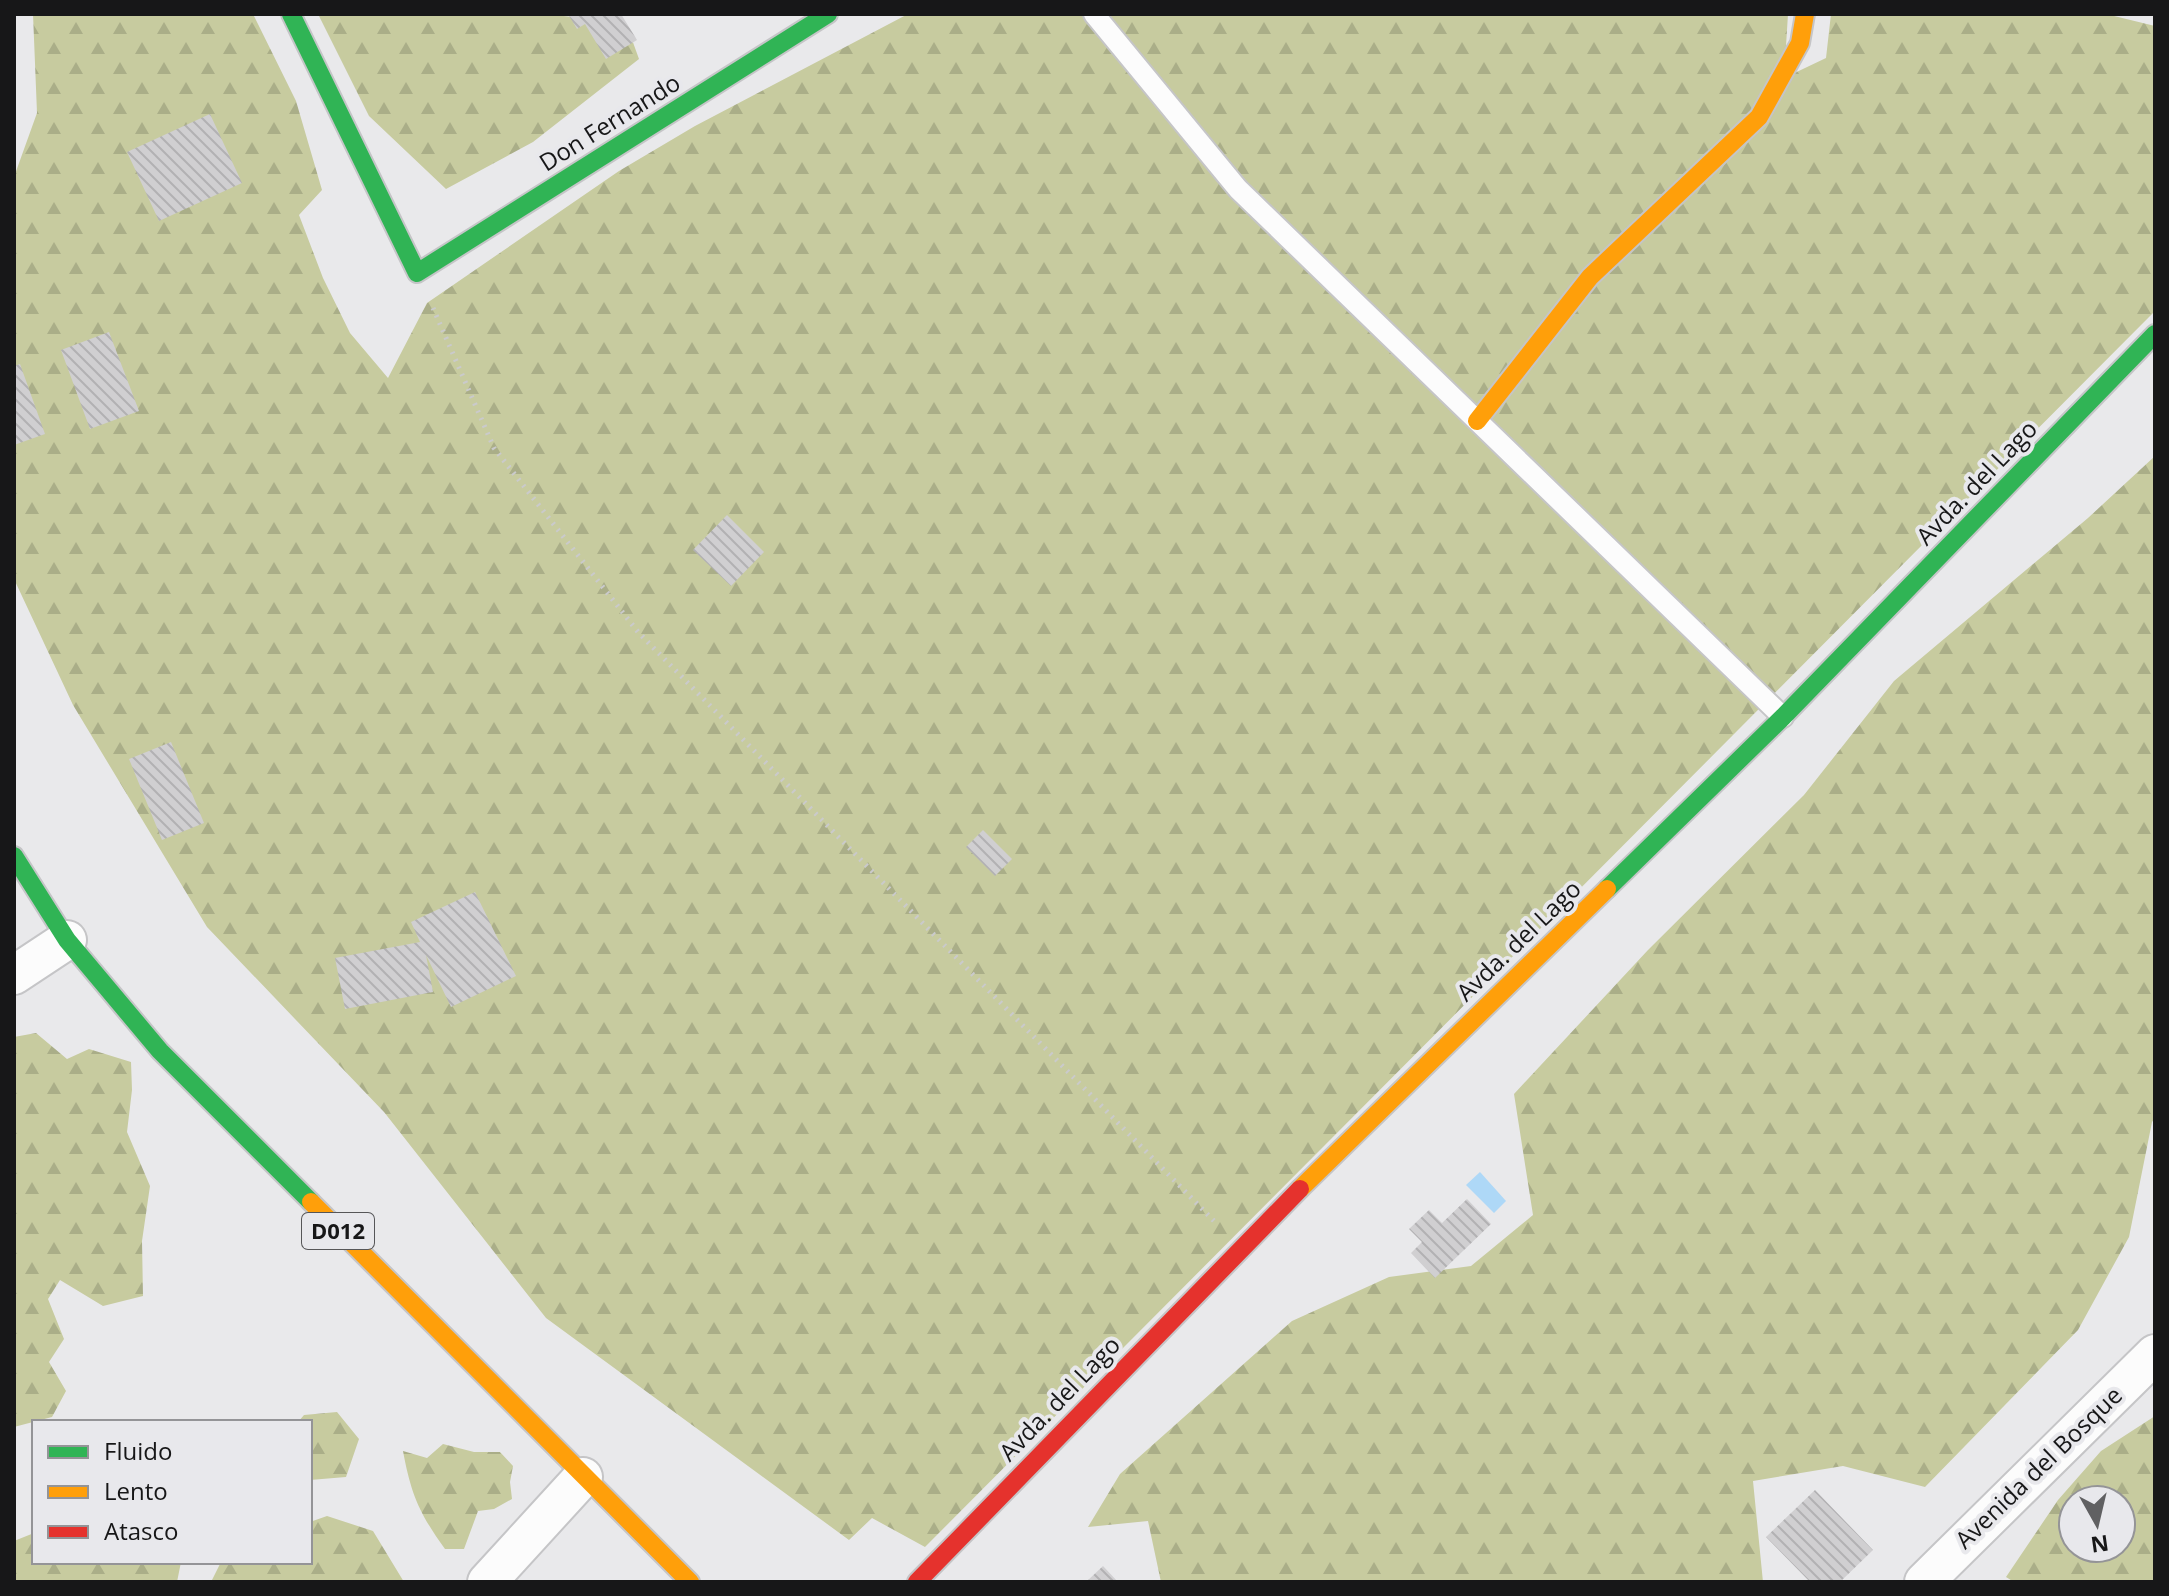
<svg xmlns="http://www.w3.org/2000/svg" width="2169" height="1596" font-family="'Open Sans',sans-serif">
<style>
.forest{fill:url(#forest-firs);fill-rule:evenodd}
.water{fill:#aed8f7}
.building{fill:url(#building-back-hatch)}
.lines{fill:none;stroke-linecap:round;stroke-linejoin:round}
.lane-casing{stroke:#c5c5c7;stroke-width:24}
.street-casing{stroke:#c5c5c7;stroke-width:42}
.fast-casing{stroke:#c5c5c7;stroke-width:22}
.slow-casing{stroke:#c5c5c7;stroke-width:22}
.jam-casing{stroke:#c5c5c7;stroke-width:22}
.path{stroke:#cacacb;stroke-width:5;stroke-dasharray:2 6;stroke-linecap:butt}
.lane{stroke:#fcfcfc;stroke-width:20}
.street{stroke:#fcfcfc;stroke-width:38}
.fast{stroke:#30b455;stroke-width:18}
.slow{stroke:#ff9f0a;stroke-width:18}
.jam{stroke:#e5322d;stroke-width:18}
.labels{text-anchor:middle;stroke-width:8;stroke-linejoin:round;paint-order:stroke}
.shield{fill:#e8e8ec;stroke:#565658;stroke-width:2}
.shield-label{font-size:22px;font-weight:bold;fill:#171718}
.street-label{font-size:24px;fill:#171718;stroke:#e8e8ec}
</style>
<defs>
<pattern id="forest-firs" width="22" height="20" patternUnits="userSpaceOnUse" patternTransform="scale(2)"><rect width="22" height="20" fill="#c7cb9f"/><path d="M5 1l3.5 6h-7zM16 11l3.5 6h-7z" fill="#aaae88"/></pattern>
<pattern id="building-back-hatch" width="6" height="6" patternUnits="userSpaceOnUse" patternTransform="scale(2)"><rect width="6" height="6" fill="#d0cfd1"/><path d="M-1 5l2 2M0 0l6 6M5-1l2 2" fill="none" stroke="#b2b1b3"/></pattern>
</defs>
<rect width="100%" height="100%" fill="#e9e9eb"/>
<path class="forest" d="M33,14h220l43,87 26,89 -23,25 24,63 27,55 38,45 39,-75 192,-132 76,-45 213,-112h880l-4,64 42,-20 5,-44h275l49,12v285l-1230,1236 -53,-29 -23,22 -303,-222 -162,-206 -177,-185 -134,-222 -59,-126v-402l23,-64z
M318,14h228l80,9 13,36 -106,83 -87,47 -77,-73z
M2155,456v662l-3,4 -23,115 -51,93 -153,157 -82,-21 -90,15 10,101h-602l-13,-61 -60,6 32,-53 172,-153 97,-44 82,-11 62,-51 -19,-121 134,-144 156,-155 90,-114 194,-163z
M36,1033l31,26 22,-10 42,13 1,28 -5,42 23,54 -8,55 1,55 -40,10 -43,-26 -12,19 16,40 -15,23 17,29 -14,26 -38,10v-390z
M337,1412l22,27 -13,38 -36,3v-58h-12l6,-7z
M2155,1416v166h-141l-8,-5 52,-77 43,-49zM2121,1500v48h-48v-48z
M443,1444l31,8h26l13,14 -3,16 2,17 -18,10 -16,2 -14,38h-19c-26,-36 -34,-55 -42,-98l24,7z
M327,1516l46,15 31,51h-193l10,-20h89v-40z
M34,1533v29h147l-4,20h-163v-41z"/>
<path class="water" d="M1480,1172l26,29 -12,12 -28,-28z"/>
<path class="building" d="M568,14h53l16,26 -31,19 -21,-35 -8,5z
M210,114l32,69 -83,38 -32,-69z
M109,332l30,79 -49,18 -29,-79z
M20,364l25,70 -31,11v-79z
M727,515l37,37 -33,34 -38,-36z
M171,742l33,81 -42,17 -33,-81z
M983,830l29,29 -17,17 -29,-29z
M475,892l41,84 -65,31 -25,-52 7,37 -88,17 -10,-51 85,-16 -9,-20z
M1467,1199l24,25 -56,54 -24,-25 11,-11 -13,-13 20,-19 13,13z
M1815,1490l58,60 -33,32h-30l-44,-45z
M1103,1566l15,16h-32z"/>
<g class="lines">
<g class="lane-casing">
<path id="lane" d="M1094,14l144,175 545,528"/>
</g>
<g class="street-casing">
<path id="street" d="M14,975l53,-35
M487,1582l96,-105
M1924,1582l231,-228"/>
</g>
<g class="fast-casing">
<path id="fast" d="M291,14l126,259 411,-259
M14,856l53,84 93,111 151,151
M1607,889l176,-172 372,-383"/>
</g>
<g class="slow-casing">
<path id="slow" d="M1477,421l113,-144 169,-160 41,-74 5,-29
M1300,1189l307,-300
M311,1202l379,380"/>
</g>
<g class="jam-casing">
<path id="jam" d="M917,1582l383,-393"/>
</g>
<path class="path" d="M433,308l61,140 144,184 576,589"/>
<use href="#lane" class="lane"/>
<use href="#street" class="street"/>
<use href="#fast" class="fast"/>
<use href="#slow" class="slow"/>
<use href="#jam" class="jam"/>
</g>
<g class="labels">
<rect class="shield" x="302" y="1213" width="72" height="36" rx="6"/>
<g class="shield-label">
<text x="338" y="1239">D012</text>
</g>
<g class="street-label">
<text transform="translate(610 123) rotate(-32)" y="8">Don Fernando</text>
<text transform="translate(1977 483) rotate(-46)" y="8">Avda. del Lago</text>
<text transform="translate(1519 941) rotate(-44)" y="8">Avda. del Lago</text>
<text transform="translate(1060 1399) rotate(-46)" y="8">Avda. del Lago</text>
<text transform="translate(2039 1468) rotate(-44)" y="8">Avenida del Bosque</text>
</g>
</g>
<rect width="2169" height="1596" fill="none" stroke="#171718" stroke-width="32"/>
<rect x="32" y="1420" width="280" height="144" fill="#e8e8ec" stroke="#949497" stroke-width="2"/>
<rect x="48" y="1446" width="40" height="12" fill="#30b455" stroke="#949497" stroke-width="2"/>
<text x="104" y="1460" font-size="24" fill="#171718">Fluido</text>
<rect x="48" y="1486" width="40" height="12" fill="#ff9f0a" stroke="#949497" stroke-width="2"/>
<text x="104" y="1500" font-size="24" fill="#171718">Lento</text>
<rect x="48" y="1526" width="40" height="12" fill="#e5322d" stroke="#949497" stroke-width="2"/>
<text x="104" y="1540" font-size="24" fill="#171718">Atasco</text>
<g transform="translate(2097 1524) rotate(172)"><circle r="38" fill="#e8e8ec" stroke="#949497" stroke-width="2"/>
<path d="M0-6L14 30L0 20L-14 30Z" fill="#606062"/>
<text y="-12" font-size="22" font-weight="bold" text-anchor="middle" fill="#171718">N</text>
</g>
</svg>
